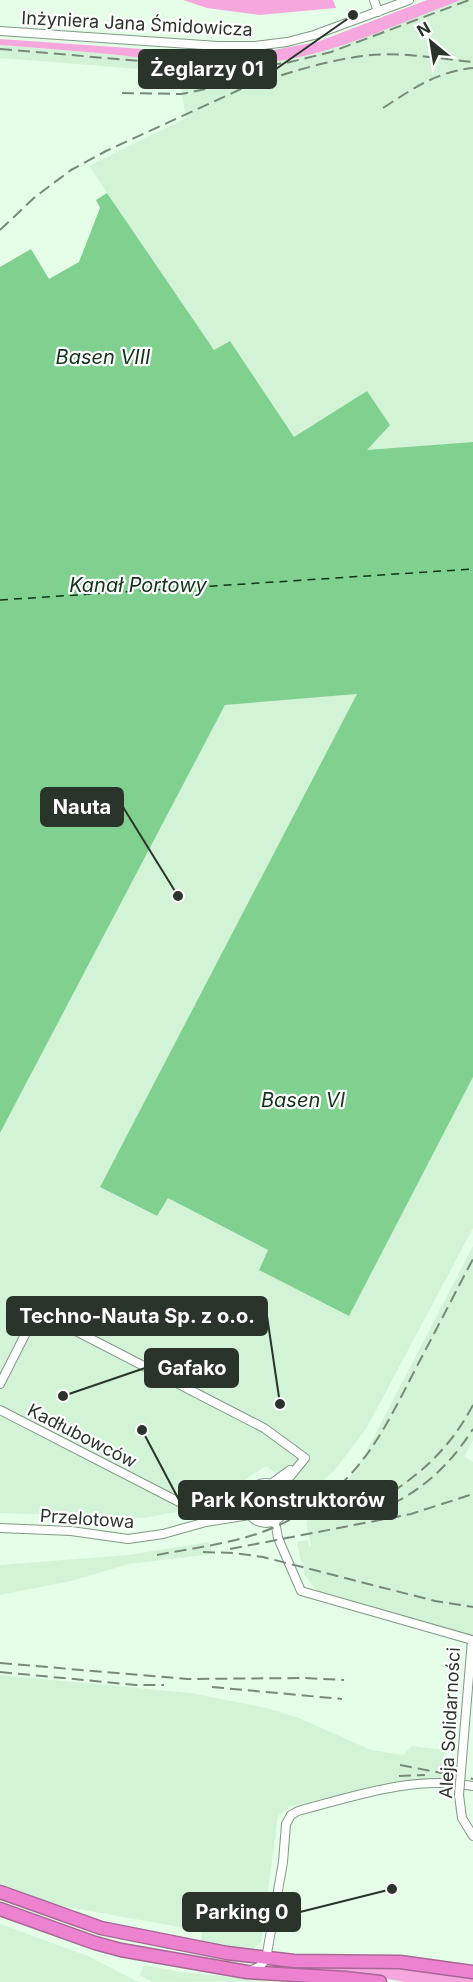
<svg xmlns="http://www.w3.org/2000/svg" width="473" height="1982" font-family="Inter,sans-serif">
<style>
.built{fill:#d3f3d7}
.green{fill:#f6a7de}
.water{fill:#80d08f}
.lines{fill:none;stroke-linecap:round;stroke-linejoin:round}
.ferry{stroke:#12341a;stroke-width:1.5;stroke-dasharray:8 6;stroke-linecap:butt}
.minor-casing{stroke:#819985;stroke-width:10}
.highway-casing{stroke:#a96796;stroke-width:15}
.minor{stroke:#fff;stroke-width:8}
.highway{stroke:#ed82d0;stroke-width:12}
.rail{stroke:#78897a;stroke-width:2;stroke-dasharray:12 6;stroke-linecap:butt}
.minor-bridge-casing{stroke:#819985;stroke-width:10;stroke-linecap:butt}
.minor-bridge{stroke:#fff;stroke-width:8}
.labels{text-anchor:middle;stroke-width:4.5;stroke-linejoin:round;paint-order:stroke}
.street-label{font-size:18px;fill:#2a342b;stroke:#fff}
.water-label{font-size:20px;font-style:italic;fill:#12341a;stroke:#fff}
.leader{fill:none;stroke:#2a342b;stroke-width:2}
.callout-dot{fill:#2a342b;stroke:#fff;stroke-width:2}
.callout{fill:#2a342b;stroke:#2a342b;stroke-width:2}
.callout-label{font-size:20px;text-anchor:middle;font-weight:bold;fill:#fff}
</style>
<rect width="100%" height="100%" fill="#e4fee7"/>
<path class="built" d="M460,0h13v442l-107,9 1,-60 -73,47 -64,-97 -16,9 -125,-184 97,-48 -8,-46 -178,-14v-13l88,7 112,11 31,2 37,-2 31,-6 34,-9z
M358,694l-258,493 57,29 10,-19 101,53 -9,20 90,46 124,-239v151l-107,201 -32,42 -21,18 -10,4 -37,-27 -61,39 -28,7 -34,6 -143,-5v-380l225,-428z
M473,1246v194l-9,17 9,5v173l-156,-44 -13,-17v-11l-3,-1 -4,-20 11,-2 1,6h2l-5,-24 39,-38 18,-26z
M209,1542l3,12 -83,10 -58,17 -71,14v-30l128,-10z
M0,1675l190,18 77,15 32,10 72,32 32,5 9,-9 33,4 -3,13 6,6 2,11h-47l-114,27 -11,9 -13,96 2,1 -6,29 -8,7 -7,1 -45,-9 1,-10 -146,-26 -56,-21z
M0,1924l88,32 50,26h-138z
M144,1965l37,7 90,9 -119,1 -12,-7z"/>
<path class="green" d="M183,0h150l3,8 -77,7 -52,-7z
M427,0h34c-62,23 -125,54 -191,62 -50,7 -101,-1 -151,-7 -40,-4 -79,-7 -119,-10v-6l186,13h76l55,-10z
M278,1964l112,2 83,11v5h-68l-35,-6 -89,-7 -4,-3z"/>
<path class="water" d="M107,193l107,157 16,-9 64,96 73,-46 23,34 -23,25 106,-8v635l-124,239 -90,-46 9,-20 -100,-52 -11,18 -57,-29 257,-493 -132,11 -225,428v-866l31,-18 18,30 30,-17 21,-54 -4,-8z"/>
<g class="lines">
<path class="ferry" d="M0,600l473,-31"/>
<g class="minor-casing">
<path id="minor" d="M374,0l4,12
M0,31l218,15h37l32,-4 27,-7 95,-35
M0,1384l37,-73 227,117 41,30 -25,31
M0,1410l183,94
M246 1503a20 20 0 1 1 40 0a20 20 0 1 1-40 0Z
M271,1484l19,-14
M216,1517l29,-13
M275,1521l3,17 23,53 171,49 -10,119
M0,1528l71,3 57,8 35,-5 43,-12 43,-7
M459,1795l3,23 11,18
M252,1970l7,-3 7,-8 17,-97 3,-38 5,-9 7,-4c57,-15 116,-36 175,-25"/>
</g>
<g class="highway-casing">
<path id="highway" d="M0,1892l101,36 126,25 67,8 106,1 73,10
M0,1909l95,34 26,7 126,22 98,6 35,4"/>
</g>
<use href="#minor" class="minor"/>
<use href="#highway" class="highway"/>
<path class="rail" d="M0,49l188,16 74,1 24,-3 45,-11 138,-52
M122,93l60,1 61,-13
M383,108c31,-20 53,-36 90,-40
M0,230l35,-33 36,-27 35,-19 135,-62c42,-15 85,-29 130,-34 34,-3 69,4 102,7
M362,1511c49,-29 84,-55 111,-106
M359,1517c51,-16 85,-43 114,-88
M230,1549l181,-35 62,-20
M203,1552l31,1 29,4 172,44 38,6
M157,1555c40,-8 83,-12 120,-29 79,-36 102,-86 139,-158 19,-36 38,-73 57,-109
M0,1663l187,16 117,-1 40,2
M0,1672l136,13h28
M212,1687l130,12
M400,1765l73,14
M399,1776l26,-1"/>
<g class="minor-bridge-casing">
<path id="minor-bridge" d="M459,1795l3,-36"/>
</g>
<use href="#minor-bridge" class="minor-bridge"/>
</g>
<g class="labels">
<g class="street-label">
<text transform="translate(137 24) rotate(3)" y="6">Inżyniera Jana Śmidowicza</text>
<text transform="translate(82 1436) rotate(27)" y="6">Kadłubowców</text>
<text transform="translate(87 1519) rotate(4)" y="6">Przelotowa</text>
<text transform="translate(450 1723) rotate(-87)" y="6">Aleja Solidarności</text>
</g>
<g class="water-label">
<text x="103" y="364">Basen VIII</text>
<text x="138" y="592">Kanał Portowy</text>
<text x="303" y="1107">Basen VI</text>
</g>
</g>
<path class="leader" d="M353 15L276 69M178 896L123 807M280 1404L267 1316M63 1396L145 1368M142 1430L179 1500M392 1889L300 1912"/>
<g class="callout-dot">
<circle cx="353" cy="15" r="6"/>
<circle cx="178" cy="896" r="6"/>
<circle cx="280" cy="1404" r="6"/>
<circle cx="63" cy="1396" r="6"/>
<circle cx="142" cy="1430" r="6"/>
<circle cx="392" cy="1889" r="6"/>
</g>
<g class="callout">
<rect x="139" y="50" width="137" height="38" rx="6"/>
<rect x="41" y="788" width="82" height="38" rx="6"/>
<rect x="7" y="1297" width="260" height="38" rx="6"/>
<rect x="145" y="1349" width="93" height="38" rx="6"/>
<rect x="179" y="1481" width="218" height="38" rx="6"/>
<rect x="183" y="1893" width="117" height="38" rx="6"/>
</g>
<g class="callout-label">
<text x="207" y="76">Żeglarzy 01</text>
<text x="82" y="814">Nauta</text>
<text x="137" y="1323">Techno-Nauta Sp. z o.o.</text>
<text x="192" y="1375">Gafako</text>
<text x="288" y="1507">Park Konstruktorów</text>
<text x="242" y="1919">Parking 0</text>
</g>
<g transform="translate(431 42) rotate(330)" stroke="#ffffff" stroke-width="4.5" paint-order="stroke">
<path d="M0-4.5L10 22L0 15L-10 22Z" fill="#2a342b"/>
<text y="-9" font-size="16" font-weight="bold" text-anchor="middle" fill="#2a342b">N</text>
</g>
</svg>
